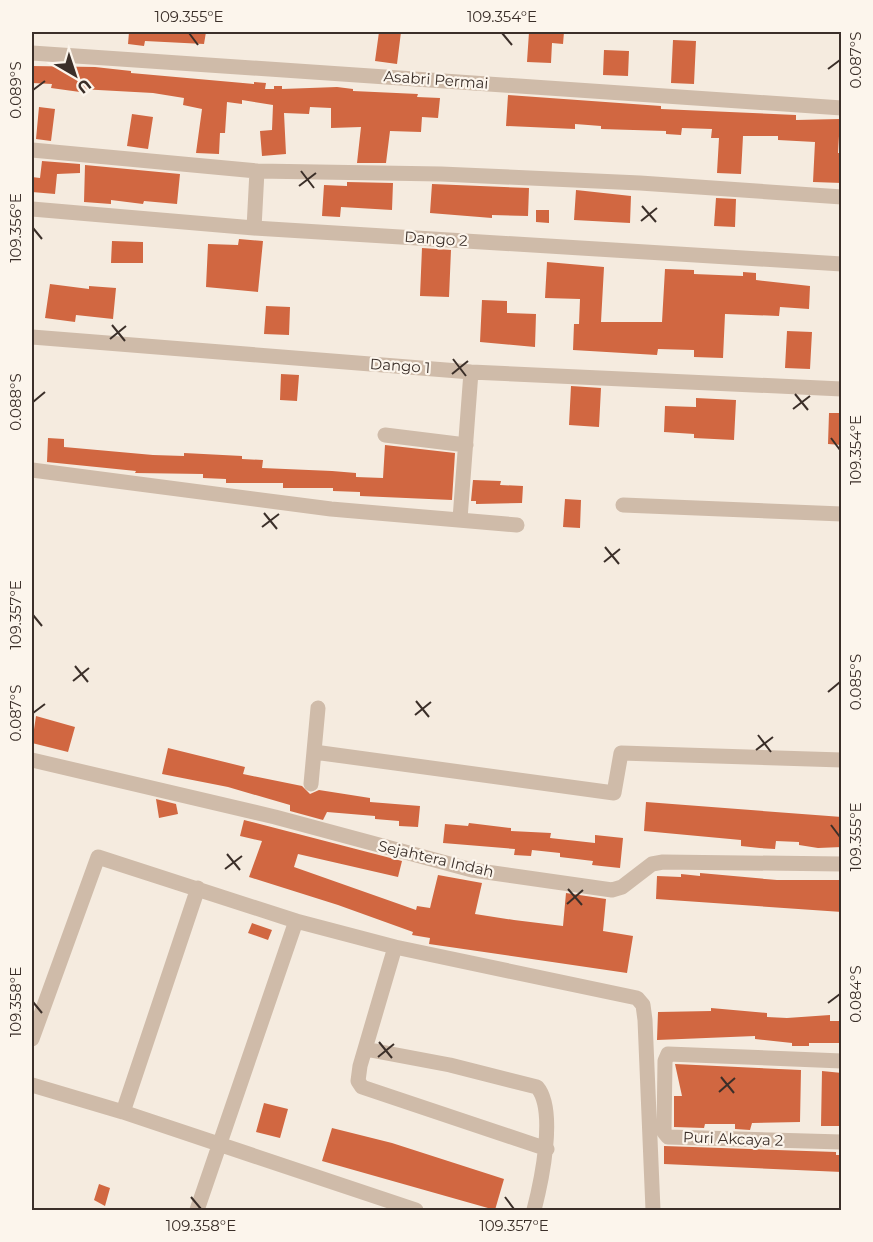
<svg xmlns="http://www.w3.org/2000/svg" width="873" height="1242" font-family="Montserrat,sans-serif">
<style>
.building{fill:#d16741}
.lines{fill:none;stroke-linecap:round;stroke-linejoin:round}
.street{stroke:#cfbba9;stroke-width:15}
.ticks{fill:none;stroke:#3b2f29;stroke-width:2}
.labels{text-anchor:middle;stroke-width:4.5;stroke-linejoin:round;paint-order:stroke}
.street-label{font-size:15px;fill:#3b2f29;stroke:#fcf5ec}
.neatline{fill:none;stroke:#3b2f29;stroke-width:2}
.ticks-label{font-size:15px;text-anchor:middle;fill:#3b2f29}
</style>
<rect width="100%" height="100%" fill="#f5ebdf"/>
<path class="building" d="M129,32h77l-2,12 -59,-3 -1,5 -16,-2z
M379,32h22l-4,32 -22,-3z
M529,32h35l-1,12 -11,-1 -1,20 -24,-1z
M673,40l23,1 -2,43 -23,-1z
M604,50l25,1 -1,25 -25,-1z
M32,66l63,1 36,4v2l123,11v-2l12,1 -1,6h9v-3h8v3l55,-2 16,2v2l65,3 -1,3 23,1 -2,20 -16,-1 -1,15 -31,-1 -4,32h-29l4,-36 -30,1v-20l-21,-1 -1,7 -25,-1 2,41 -24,2 -2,-25 12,-1 1,-25 -31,-5v4l-15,-2 -2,31h-5l-1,21 -23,-1 6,-44 -19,-4 1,-7 -31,-5 -73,-4v3l-29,-4 1,-4 -20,-1z
M508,95l153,11v3l135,6v5l44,-1 -2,34h4v30l-29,-1 2,-40 -37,-2v-4h-35l-2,38 -24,-1 2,-35h-8l1,-9 -30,-1 -1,7 -15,-1v-3l-65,-2v-3l-26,-2v5l-69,-3z
M39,107l16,2 -4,32 -15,-2z
M132,114l21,3 -5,32 -21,-3z
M42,161l38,3v9l-23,1 -2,20 -23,-2v-15l8,1z
M85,165l95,9 -3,30 -33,-3 -1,3 -32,-4v4l-27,-2z
M347,182l46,1 -1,27 -51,-3 -1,10 -18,-1 2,-31 23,1z
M432,184l97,4 -1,28 -36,-1v3l-62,-5z
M576,190l55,6 -1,27 -56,-3z
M716,198l20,1 -1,28 -21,-1z
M536,210h13v13l-13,-1z
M239,239l24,2 -5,51 -52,-5 2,-43 30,1z
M112,241l31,1v21h-32z
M422,248l29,2 -2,47 -29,-1z
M547,262l57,5 -3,55h61l3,-53 29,1v4l49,2v-4l13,1v7l54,6 -1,23 -29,-2 -1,9 -54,-2 -2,44 -29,-1v-7l-36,-1 -1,6 -84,-5 1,-26h5l1,-25 -35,-1z
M50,284l39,5v-3l27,2 -3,31 -37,-4 -1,7 -30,-4z
M482,300l25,1v12l29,1 -1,33 -55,-5z
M266,306l24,1 -1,28 -25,-1z
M787,331l25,1 -2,37 -25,-1z
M281,374l18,1 -2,26 -17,-1z
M571,386l30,2 -2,39 -30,-2z
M696,398l40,2 -2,40 -40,-2v-4l-30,-2 1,-26 31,1z
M829,413h13v32l-14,-1z
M48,438l16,1v8l89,8 31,1v-3l58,3v3l21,1 -1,8 70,3 24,2v4l27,1 2,-33 70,8 -3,47 -92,-4v-4l-27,-1v-3h-50v-5h-57v-4l-23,-1v-4l-68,-1 1,-2 -89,-9z
M473,480l28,1 -1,4 23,1 -1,17 -46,1v-3h-5z
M565,499l16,1 -1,28 -17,-1z
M36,716l39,11 -7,25 -36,-9z
M168,748l77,19 -2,7 59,12 8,8 9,-4 51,8v4l50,4 -2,21 -19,-1v-5l-24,-2v-3l-48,-4 -4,8 -33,-9v-6l-62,-18 -66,-13z
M156,799l20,5 2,10 -19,4z
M646,802l196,15v30l-24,1 -19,-3v-3l-23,-1 -1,8 -15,-1 -19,-2v-6l-97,-9z
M244,820l158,41 -4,16 -100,-23 -4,13 122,43 1,-4 13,2 8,-33 44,8 -7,31 39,6 49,6 3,-33 40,6 -3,32 30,5 -6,37 -198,-29 1,-6 -18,-3 1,-3 -75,-27 -89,-28 13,-36 -22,-5z
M469,823l42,5v3l40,2 -1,5 45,5v-8l28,3 -3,30 -28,-3 1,-4 -33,-4v-4l-28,-3 -1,6 -17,-1 1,-6 -72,-6 2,-19 23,2z
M700,873l77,7h65v32l-186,-13 1,-23 24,1v-3l19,2z
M252,923l20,7 -4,10 -20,-7z
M711,1008l56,5v4l20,1 43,-3v6h12v22h-33v3h-17v-3l-37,-4v-3l-98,4 1,-28 53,-1z
M675,1064l126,6 -1,52 -48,1 -2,7 -15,-1v-5h-30l-1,4 -30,-1v-31h8z
M822,1071l20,2v53h-21z
M264,1103l24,6 -8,29 -24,-6z
M332,1128l60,15 112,36 -9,31 -173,-49z
M664,1146l172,6v3h6v17l-178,-8z
M99,1184l11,4 -5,18 -11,-6z"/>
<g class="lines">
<path class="street" d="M32,53l810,55
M32,150l225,21
M32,209l222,19 588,36
M254,228l3,-57 184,3 199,9 202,14
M32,337l439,35 371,17
M385,435l81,10
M32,470l299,39 186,16
M623,505l219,9
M460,519l11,-147
M314,752l300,41 7,-40 221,7
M32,760l243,57 197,53 140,20 10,-3 30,-23 11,-2 179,2
M311,784l7,-76
M395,947l242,51 6,7 2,15 8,190
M32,1039l66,-182 198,64
M365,1049l85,16 87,22c20,23 4,96 -3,123
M842,1061l-174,-7 -3,7 -1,71 4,5 174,5
M32,1085l91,27 293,98
M123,1112l75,-224
M197,1210l99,-289 99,26 -35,119 -2,15 4,6 185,62"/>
</g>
<path class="ticks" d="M189,33l9,12M502,33l10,12M828,69l12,-9M33,90l12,-9M301,171l13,17M299,186l17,-13M642,206l14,16M641,221l16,-13M33,228l9,11M112,325l13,16M110,339l16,-13M453,359l13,17M452,374l16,-13M795,394l13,16M33,402l12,-10M793,409l17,-13M831,438l9,12M264,513l13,16M262,527l17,-13M605,547l14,17M604,562l16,-13M33,615l9,11M75,666l13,16M73,681l16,-13M828,692l12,-10M416,701l13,16M33,713l12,-9M415,715l16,-13M758,735l13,17M756,750l17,-13M831,825l9,12M227,854l13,16M225,869l17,-13M568,889l14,16M567,904l16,-14M33,1002l9,11M828,1003l12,-9M379,1042l13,16M378,1057l16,-13M721,1077l13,16M719,1092l16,-14M191,1197l10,12M505,1197l9,12"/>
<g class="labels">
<g class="street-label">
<text transform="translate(436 80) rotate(4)" y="5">Asabri Permai</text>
<text transform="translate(436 239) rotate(4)" y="5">Dango 2</text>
<text transform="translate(400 366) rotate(4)" y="5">Dango 1</text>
<text transform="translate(436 859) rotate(13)" y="5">Sejahtera Indah</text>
<text transform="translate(733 1139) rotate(2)" y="5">Puri Akcaya 2</text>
</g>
</g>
<rect width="873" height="1242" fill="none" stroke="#fcf5ec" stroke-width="66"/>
<g transform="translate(75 75) rotate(141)" stroke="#fcf5ec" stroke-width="4.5" paint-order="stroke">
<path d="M0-4.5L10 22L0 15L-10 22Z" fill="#3b2f29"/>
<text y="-9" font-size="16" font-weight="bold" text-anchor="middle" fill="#3b2f29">U</text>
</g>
<rect x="33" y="33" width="807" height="1176" class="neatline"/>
<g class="ticks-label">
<text x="189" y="22">109.355°E</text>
<text x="502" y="22">109.354°E</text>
<text transform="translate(856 60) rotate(-90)" y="5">0.087°S</text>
<text transform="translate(16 90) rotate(-90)" y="5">0.089°S</text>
<text transform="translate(16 228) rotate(-90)" y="5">109.356°E</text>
<text transform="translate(16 402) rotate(-90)" y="5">0.088°S</text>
<text transform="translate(856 450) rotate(-90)" y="5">109.354°E</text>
<text transform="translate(16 615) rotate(-90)" y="5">109.357°E</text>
<text transform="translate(856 682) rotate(-90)" y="5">0.085°S</text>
<text transform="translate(16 713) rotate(-90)" y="5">0.087°S</text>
<text transform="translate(856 837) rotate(-90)" y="5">109.355°E</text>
<text transform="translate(856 994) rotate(-90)" y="5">0.084°S</text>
<text transform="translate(16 1002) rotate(-90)" y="5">109.358°E</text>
<text x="201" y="1231">109.358°E</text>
<text x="514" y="1231">109.357°E</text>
</g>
</svg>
